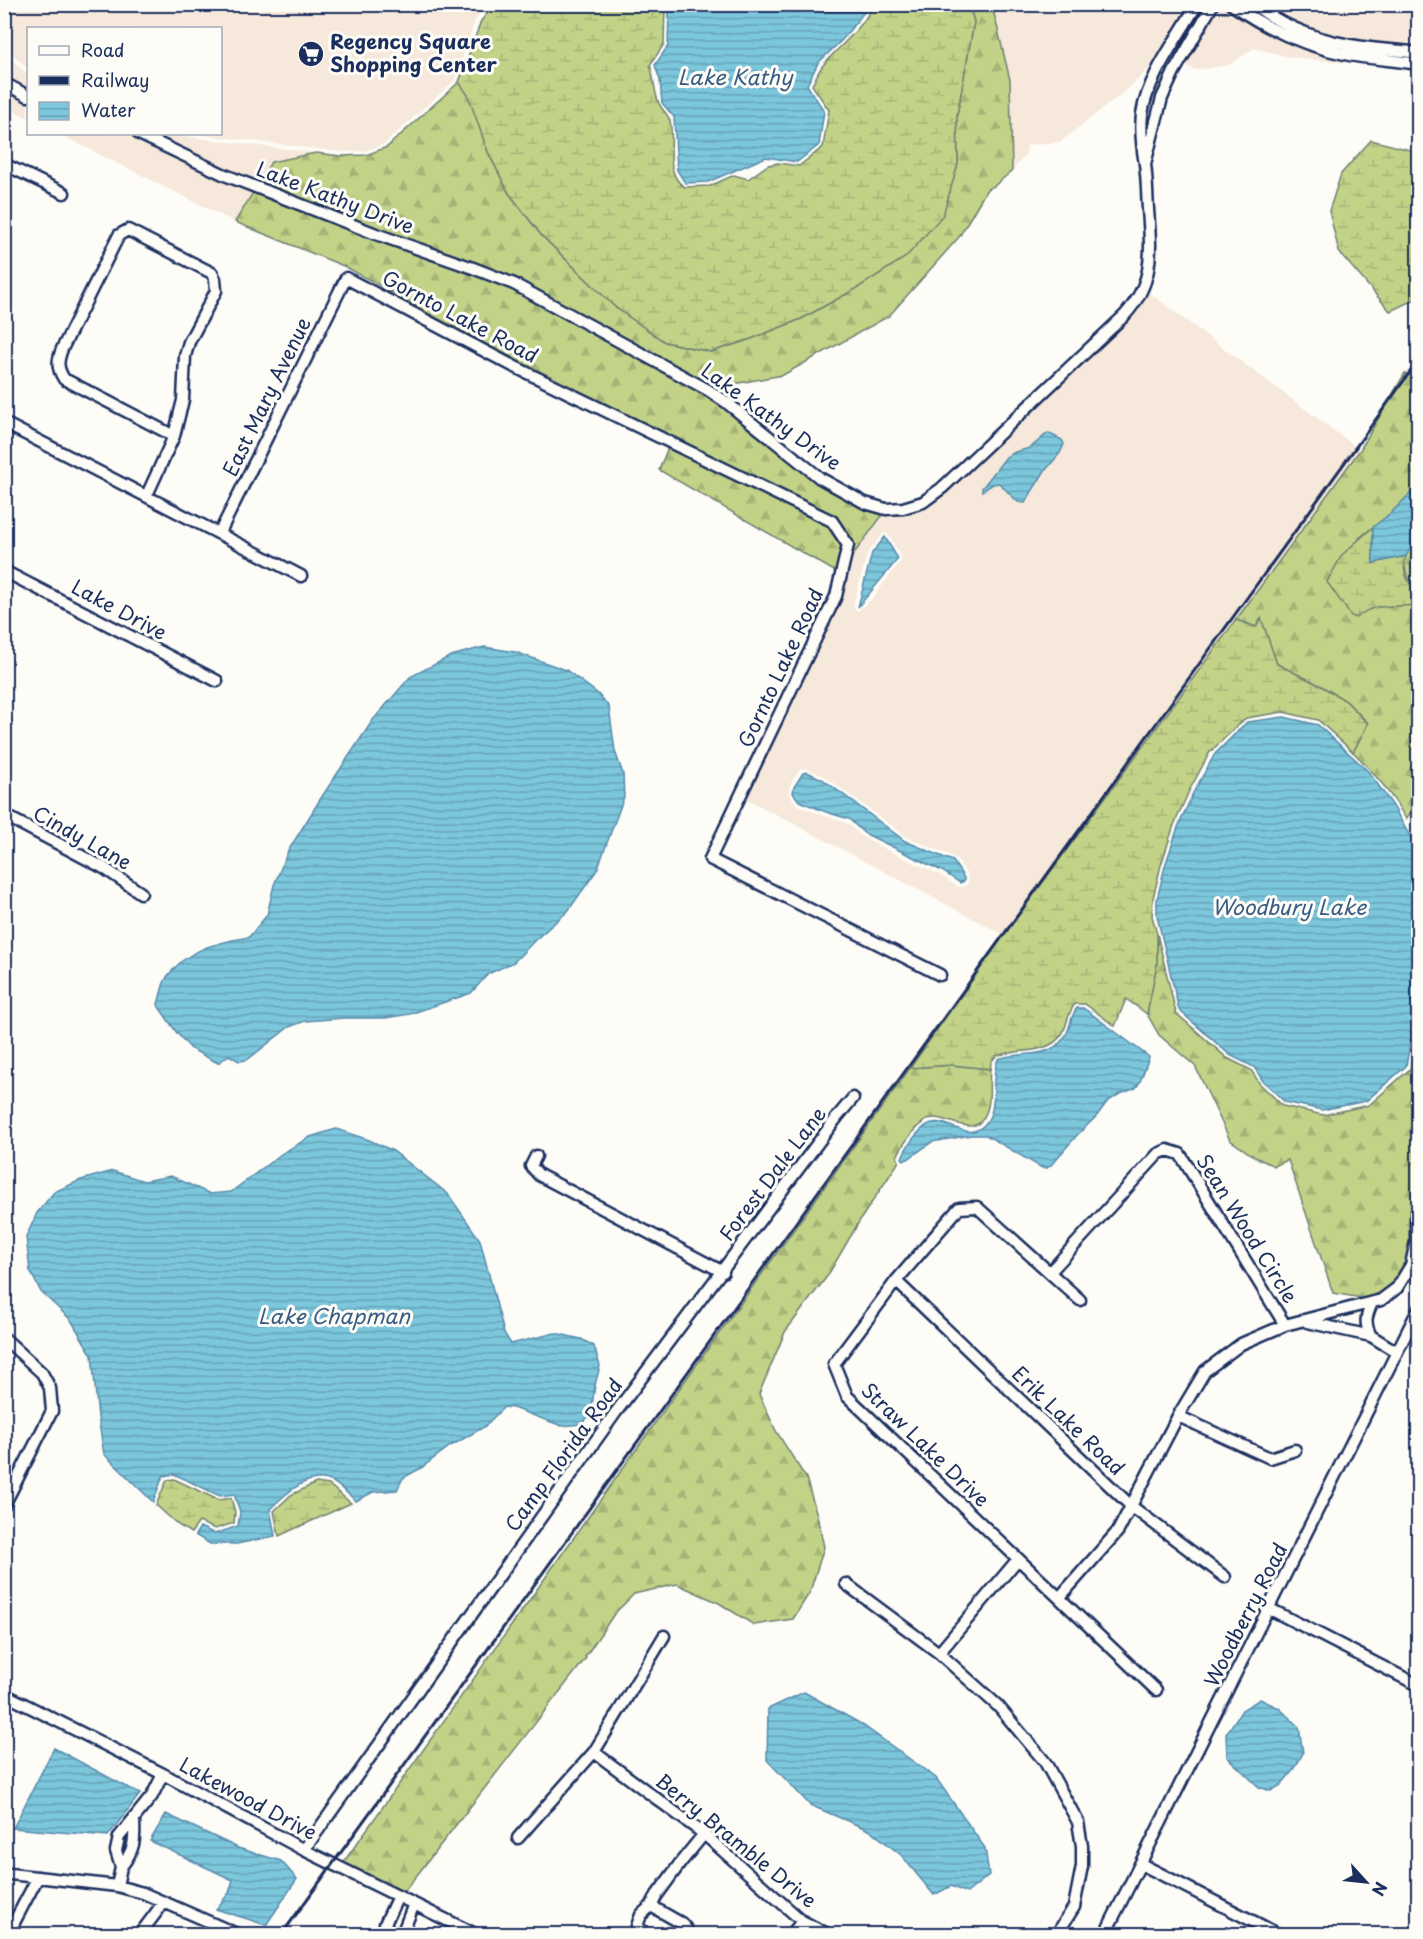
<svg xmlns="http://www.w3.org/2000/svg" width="1423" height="1939" font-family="'Playpen Sans',sans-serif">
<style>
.built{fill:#f6e8da;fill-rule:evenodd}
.forest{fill:url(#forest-firs);stroke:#6e8072;stroke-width:1.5}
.wetland{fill:url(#wetland-marsh);stroke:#6e8072;stroke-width:1.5}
.water{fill:url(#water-rules);stroke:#568aaa;stroke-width:1.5}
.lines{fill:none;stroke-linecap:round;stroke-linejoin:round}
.minor-casing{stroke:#1b2f5e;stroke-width:15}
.minor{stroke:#fdfcf7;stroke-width:10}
.rail{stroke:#1b2f5e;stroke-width:3}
.labels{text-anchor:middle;stroke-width:6;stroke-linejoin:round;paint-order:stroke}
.poi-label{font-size:20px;font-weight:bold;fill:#1b2f5e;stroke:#fdfcf7;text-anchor:start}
.street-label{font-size:20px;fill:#1b2f5e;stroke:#fdfcf7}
.water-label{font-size:21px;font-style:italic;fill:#385d84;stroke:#fdfcf7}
</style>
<defs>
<pattern id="forest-firs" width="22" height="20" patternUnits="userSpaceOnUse" patternTransform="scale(1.5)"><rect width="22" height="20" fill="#c2d287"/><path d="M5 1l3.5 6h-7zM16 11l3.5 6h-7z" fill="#a6b577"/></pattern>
<pattern id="wetland-marsh" width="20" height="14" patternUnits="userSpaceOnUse" patternTransform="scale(1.5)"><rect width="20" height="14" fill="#c2d287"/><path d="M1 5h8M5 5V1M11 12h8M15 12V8" fill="none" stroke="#a6b577"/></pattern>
<pattern id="water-rules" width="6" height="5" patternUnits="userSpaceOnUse" patternTransform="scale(1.5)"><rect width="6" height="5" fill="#7dc7dd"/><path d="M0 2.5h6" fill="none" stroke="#66a2b6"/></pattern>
</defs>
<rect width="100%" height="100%" fill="#fdfcf7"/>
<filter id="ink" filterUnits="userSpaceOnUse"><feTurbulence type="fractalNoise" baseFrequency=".0167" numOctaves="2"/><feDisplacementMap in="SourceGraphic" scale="12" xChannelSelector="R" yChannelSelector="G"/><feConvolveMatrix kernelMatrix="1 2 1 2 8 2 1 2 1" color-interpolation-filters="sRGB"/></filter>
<g filter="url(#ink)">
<path class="built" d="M1219,4l65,36 86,23 -34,-1 -46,-5 -36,-9 -25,17 -34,5 -10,-5z
M4,5l1,-1 483,1 -12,13 -22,63 -70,63 -19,7 -24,1 -145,-18h24v-106h-192v41l-23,-22z
M992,5h199l-30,51 -32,32 -69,54 -33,3 -1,9 -14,17 -2,-91z
M1261,5h157v44l-56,-7 -44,-9 -36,-15z
M4,52l24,23v15l-23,-13z
M4,88l24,13v17l-23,-12z
M59,134h67l82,39 46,18 -19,31z
M150,134h29l18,4 119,15 -45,9 -12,21 -47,-19z
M1148,292l212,158 -356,485 -259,-137 96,-199 9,-40 33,-45 32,-3 21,-11 192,-180 10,-11zM884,533l4,1 14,25 -29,39 -15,13 -3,-1 -2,-5 15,-53zM806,768l18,8 83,61 49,21 12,18v7l-2,3 -8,1 -18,-12 -51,-24 -28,-15 -14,-13 -22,-7 -28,-11 -8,-11 1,-9 10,-16z"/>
<path class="forest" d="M969,5h23l18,75 2,91 -18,15 -7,3 -28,48 -70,79 -106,59 -55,10 -1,12 -36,-23 -175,-94 -41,-17 -98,-34 -118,-46 12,-21 45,-9 25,3 25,-1 21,-8 72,-65 9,12 20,58 21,41 32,42 74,72 50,35 46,10 40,-13 50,-20 58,-32 99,-123 -1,-49 17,-93z
M254,191l258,98 175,93 36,24 104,83 36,18 21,6 -34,46 3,-17 -19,-25 -316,-155 -91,-47 -10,-9 -71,-39 -111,-45z
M1405,373l13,6v107l-28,28 -31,24 5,73 8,-4 42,-2 4,-5 -1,144 1,58 -12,17c-14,-25 -32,-47 -53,-67l15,-29 -22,-22 -25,-15 -44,-22 -16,-45 -5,8 -20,-7 124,-170z
M668,447l160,78 14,20 -6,27 -177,-102z
M1418,539v52c-15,-17 -21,-35 0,-52z
M1157,934l19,79 51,45 24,12 9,14 23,22 40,9 46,-10 41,-36 6,-34 2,-1v166c-10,18 -5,23 -7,41 -3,19 -10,37 -26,49 -5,5 -9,8 -16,6l-2,3 -34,-6 -45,-133 -14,6 -19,-9 -25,-17 -35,-74 -36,-31 -12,-21 10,-50z
M952,1065l38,4c-2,14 2,33 -5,46 -10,23 -34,3 -51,3 -14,0 -32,27 -37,39l2,4 -3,5 -36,54 -32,55 -43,57 -26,62 17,37 30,47 11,37 7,32 -14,45 -17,27 -39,6 -35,-22 -42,-19 -43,10 -20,20 -29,43 1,1 -183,235 -60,-30 336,-474 231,-321z"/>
<path class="wetland" d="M495,4l173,1 -3,3 -1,36 -14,21c4,12 4,25 8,36 2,8 10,12 12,20 5,20 -7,54 15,66l25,-1 24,-11 14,4 20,-14 10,-2 21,3 24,-19 6,-37 -17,-25c4,-7 7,-16 12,-21 14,-17 42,-38 48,-59h97l5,17 -17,93 1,49 -15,51 -37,42 -47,30 -58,32 -50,20 -40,13 -46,-10 -50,-35 -74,-72 -32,-42 -21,-41 -20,-57 -9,-13 22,-61z
M1371,140l47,12v146l-28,13 -51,-59 -10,-41 12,-37z
M1373,527v36l33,-7c-8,28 17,31 8,49 -23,3 -40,-3 -58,13l-5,-2 -24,-34 15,-27z
M1261,618l16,46 44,22 25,15 22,23 -15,28 -35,-32 -35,-8 -37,6 -36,34 -21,39 -15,34 -13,40 -8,33 -1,18 5,18v30l-10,50 -21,-15 -11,27 -30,-22h-10c-8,9 -7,20 -13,30 -14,22 -45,14 -66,22l-5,6 -1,7 -38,-4 -42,3 94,-133 232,-315 20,7z
M174,1479l44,21 13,-2 4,14 -1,11 -19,6 -16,-7 -8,11 -13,-8 -22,-20 11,-25z
M316,1483l13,2 22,18 -72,33 -5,-25 17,-16z"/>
<path class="water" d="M674,5h193l-2,6 -23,29 -24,23 -11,22 17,26 -5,34 -22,17 -31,-5 -58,25 -23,1 -8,-13 -3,-53 -12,-14 -2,-23 -5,-15 13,-19 1,-36z
M1048,433l14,7 2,4 -4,9 -16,19 -19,31 -7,-1 -19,-19 -6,1 -11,7v-3l24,-31 9,-5 15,-4z
M1418,486v53l-4,3 -8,14 -33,7v-36l17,-13z
M885,537l13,22 -40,48 14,-54z
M484,647l31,5 51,18 31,23 12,14 6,44 8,23 1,23 -27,73 -29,41 -33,29 -21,22 -26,12 -17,19 -61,21 -25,4h-41l-39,3 -16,6 -42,33 -8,1 -10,-6 -11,8 -27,-14 -14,-16 -18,-26 -1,-3c3,-9 4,-20 9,-27 21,-29 50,-34 82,-40l18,-22 7,-30 14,-34 33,-53 52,-78 37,-43 41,-21z
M1284,717l34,8 50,46 25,35 25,45v178l-6,3 -6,34 -40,35 -44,9 -37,-8 -22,-21 -9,-14 -24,-12 -51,-45 -22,-94v-17l8,-33 13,-39 15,-34 22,-39 32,-32z
M807,772l15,7 22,16 61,46 48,20 11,17v3l-4,2 -18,-12 -78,-38 -15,-14 -23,-7 -27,-11 -6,-8 1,-6 9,-14z
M1077,1008h6l6,4 60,45 -9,25 -4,6 -18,7 -11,7 -11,15 -17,16 -28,32 -4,3h-5l-56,-33h-15l-39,7 -24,17 -4,1 -2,-2c3,-9 9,-17 15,-24 4,-4 9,-10 15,-11 17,-4 36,20 53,1 15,-17 4,-45 13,-65 21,-8 51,1 66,-21 7,-9 6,-22 13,-30z
M336,1129l33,11 24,11 55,43 32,46 24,93 7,11 44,-11 26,6 13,7 6,20 -5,19 -4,28 -9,11 -20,2 -49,-18 -9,-1 -20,20 -35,20 -28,21 -18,10 -6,12 -24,2 -17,9c-8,-7 -15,-14 -23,-19 -23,-12 -48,12 -63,27l5,27 -38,8h-27l-15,-9 5,-8 15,7 23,-8 2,-14 -6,-18 -14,2 -46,-22 -11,2 -10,26 -49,-48 -6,-37 -6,-62 -21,-35 -30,-28 -11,-21 -4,-34 11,-24 17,-21 27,-12 32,-9 31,10 27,-5 39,18 21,-2 50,-38 29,-17z
M804,1692l57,32 75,54 49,70 4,27 -22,18 -16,-7 -17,9 -33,-40 -30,-24 -61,-26 -43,-45 1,-51z
M1260,1699l19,9 20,19 4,26 -8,15 -14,17 -10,6 -12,-4 -32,-30 -1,-23 16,-24z
M54,1748l86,46 -32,42 -95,-8z
M166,1814l72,34 43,13 16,18 -31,46 -50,-16 13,-16 4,-13 -83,-39z"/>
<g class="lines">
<g class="minor-casing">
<path id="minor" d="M1231,4c36,25 75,43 118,51 23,4 47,5 69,9
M1253,4c33,25 70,38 110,43 19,3 37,3 55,6
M4,83l24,13
M139,134l86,41 151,59 97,34 41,16 194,106 18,12 94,76 45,25 21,6 17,-1 20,-6 19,-14 182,-172c31,-34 27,-64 24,-107 -1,-15 -1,-30 -3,-45 -3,-17 -5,-32 -3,-50 6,-38 36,-76 55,-110
M4,164l60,29
M1145,164l17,-66 12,-26 39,-68
M4,423l297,153
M147,495l27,-59 9,-36 2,-44 4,-14 27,-51 -1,-12 -3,-6 -84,-43 -9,5 -57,114c-5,13 -5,19 2,30l110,57
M220,532l126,-254 169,89 317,154 16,24 -12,51 -126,263 230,116
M4,571l213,110
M4,815l100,53 37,25
M536,1156l-5,10 8,9 184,97
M1050,1272l108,-118 9,-4 13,4 105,171
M896,1281l235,225 94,71
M1080,1300l-103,-93 -18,1 -63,73 -62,83 13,32 309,294
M1307,1322l64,14 26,16
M1371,1336c-7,-13 -5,-20 1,-33
M4,1338l38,35 8,15 2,23 -48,94
M1178,1416l92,42 25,-8
M846,1584l93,69 59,53 47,56 33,60 4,24v20l-8,41 -17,27
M1060,1597l58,-66 60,-115 27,-45 36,-27 44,-19 96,-25 16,-12 14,-23 5,-24v-26l2,-4
M1270,1609l148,76
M939,1653l79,-94
M4,1694l159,80 141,76 171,84
M594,1752l110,82 98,87 25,13
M518,1838l76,-86 70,-116
M304,1850l312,-438 222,-296 15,-18
M1141,1864l137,70
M121,1867c14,-18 14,-26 13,-49
M10,1874l107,12 26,7 94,41
M117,1886l4,-19 -5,-16 3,-14 33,-41 11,-22
M651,1906l30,17 6,7v4
M8,1934l30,-57
M140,1934l24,-32
M384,1934l1,-10 13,-28
M402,1934l12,-30
M646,1934l-9,-8 4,-11 10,-9 6,-11 24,-33 23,-28
M792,1934l10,-13
M1105,1934l313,-624"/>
</g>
<use href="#minor" class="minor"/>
<path class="rail" d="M282,1934l1136,-1573"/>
</g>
</g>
<defs>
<g id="supermarket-disc" transform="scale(1.35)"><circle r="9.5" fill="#1b2f5e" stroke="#fdfcf7"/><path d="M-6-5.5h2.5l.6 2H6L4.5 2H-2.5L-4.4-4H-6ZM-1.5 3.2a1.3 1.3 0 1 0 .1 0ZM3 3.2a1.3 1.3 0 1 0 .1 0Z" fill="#fff"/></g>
</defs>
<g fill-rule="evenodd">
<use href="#supermarket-disc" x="311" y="54"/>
</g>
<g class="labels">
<g class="poi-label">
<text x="330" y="49">Regency Square<tspan x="330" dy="23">Shopping Center</tspan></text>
</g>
<g class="street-label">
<text transform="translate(335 198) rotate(21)" y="7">Lake Kathy Drive</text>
<text transform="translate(460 317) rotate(28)" y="7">Gornto Lake Road</text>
<text transform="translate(267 397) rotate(-64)" y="7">East Mary Avenue</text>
<text transform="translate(771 417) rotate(36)" y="7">Lake Kathy Drive</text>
<text transform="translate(119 610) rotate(28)" y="7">Lake Drive</text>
<text transform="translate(781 668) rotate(-65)" y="7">Gornto Lake Road</text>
<text transform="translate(82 838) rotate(29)" y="7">Cindy Lane</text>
<text transform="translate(773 1174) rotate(-53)" y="7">Forest Dale Lane</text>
<text transform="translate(1247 1229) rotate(58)" y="7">Sean Wood Circle</text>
<text transform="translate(1068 1421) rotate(44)" y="7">Erik Lake Road</text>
<text transform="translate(925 1445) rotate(44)" y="7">Straw Lake Drive</text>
<text transform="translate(564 1455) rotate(-54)" y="7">Camp Florida Road</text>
<text transform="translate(1246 1615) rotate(-63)" y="7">Woodberry Road</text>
<text transform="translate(248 1799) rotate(28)" y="7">Lakewood Drive</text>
<text transform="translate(736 1841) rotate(39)" y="7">Berry Bramble Drive</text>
</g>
<g class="water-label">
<text x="735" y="85">Lake Kathy</text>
<text x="1289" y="915">Woodbury Lake</text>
<text x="334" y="1324">Lake Chapman</text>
</g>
</g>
<rect width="1423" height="1939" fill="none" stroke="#fdfcf7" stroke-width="24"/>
<rect x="12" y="12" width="1399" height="1915" fill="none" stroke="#1b2f5e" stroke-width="2" filter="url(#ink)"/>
<rect x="27" y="27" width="195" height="108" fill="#fdfcf7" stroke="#a3aaba" stroke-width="1.5"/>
<rect x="39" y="46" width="30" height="9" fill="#fdfcf7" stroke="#a3aaba" stroke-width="1.5"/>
<text x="81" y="57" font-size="18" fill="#1b2f5e">Road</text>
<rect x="39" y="76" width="30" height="9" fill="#1b2f5e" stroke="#a3aaba" stroke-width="1.5"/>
<text x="81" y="87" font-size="18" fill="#1b2f5e">Railway</text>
<rect x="39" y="102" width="30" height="18" fill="url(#water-rules)" stroke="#a3aaba" stroke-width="1.5"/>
<text x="81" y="117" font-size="18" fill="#1b2f5e">Water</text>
<g transform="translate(1366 1882) rotate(117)" stroke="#fdfcf7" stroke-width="4.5" paint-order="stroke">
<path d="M0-4.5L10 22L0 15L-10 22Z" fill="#1b2f5e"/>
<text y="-9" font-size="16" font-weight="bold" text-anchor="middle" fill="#1b2f5e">N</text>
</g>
</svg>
